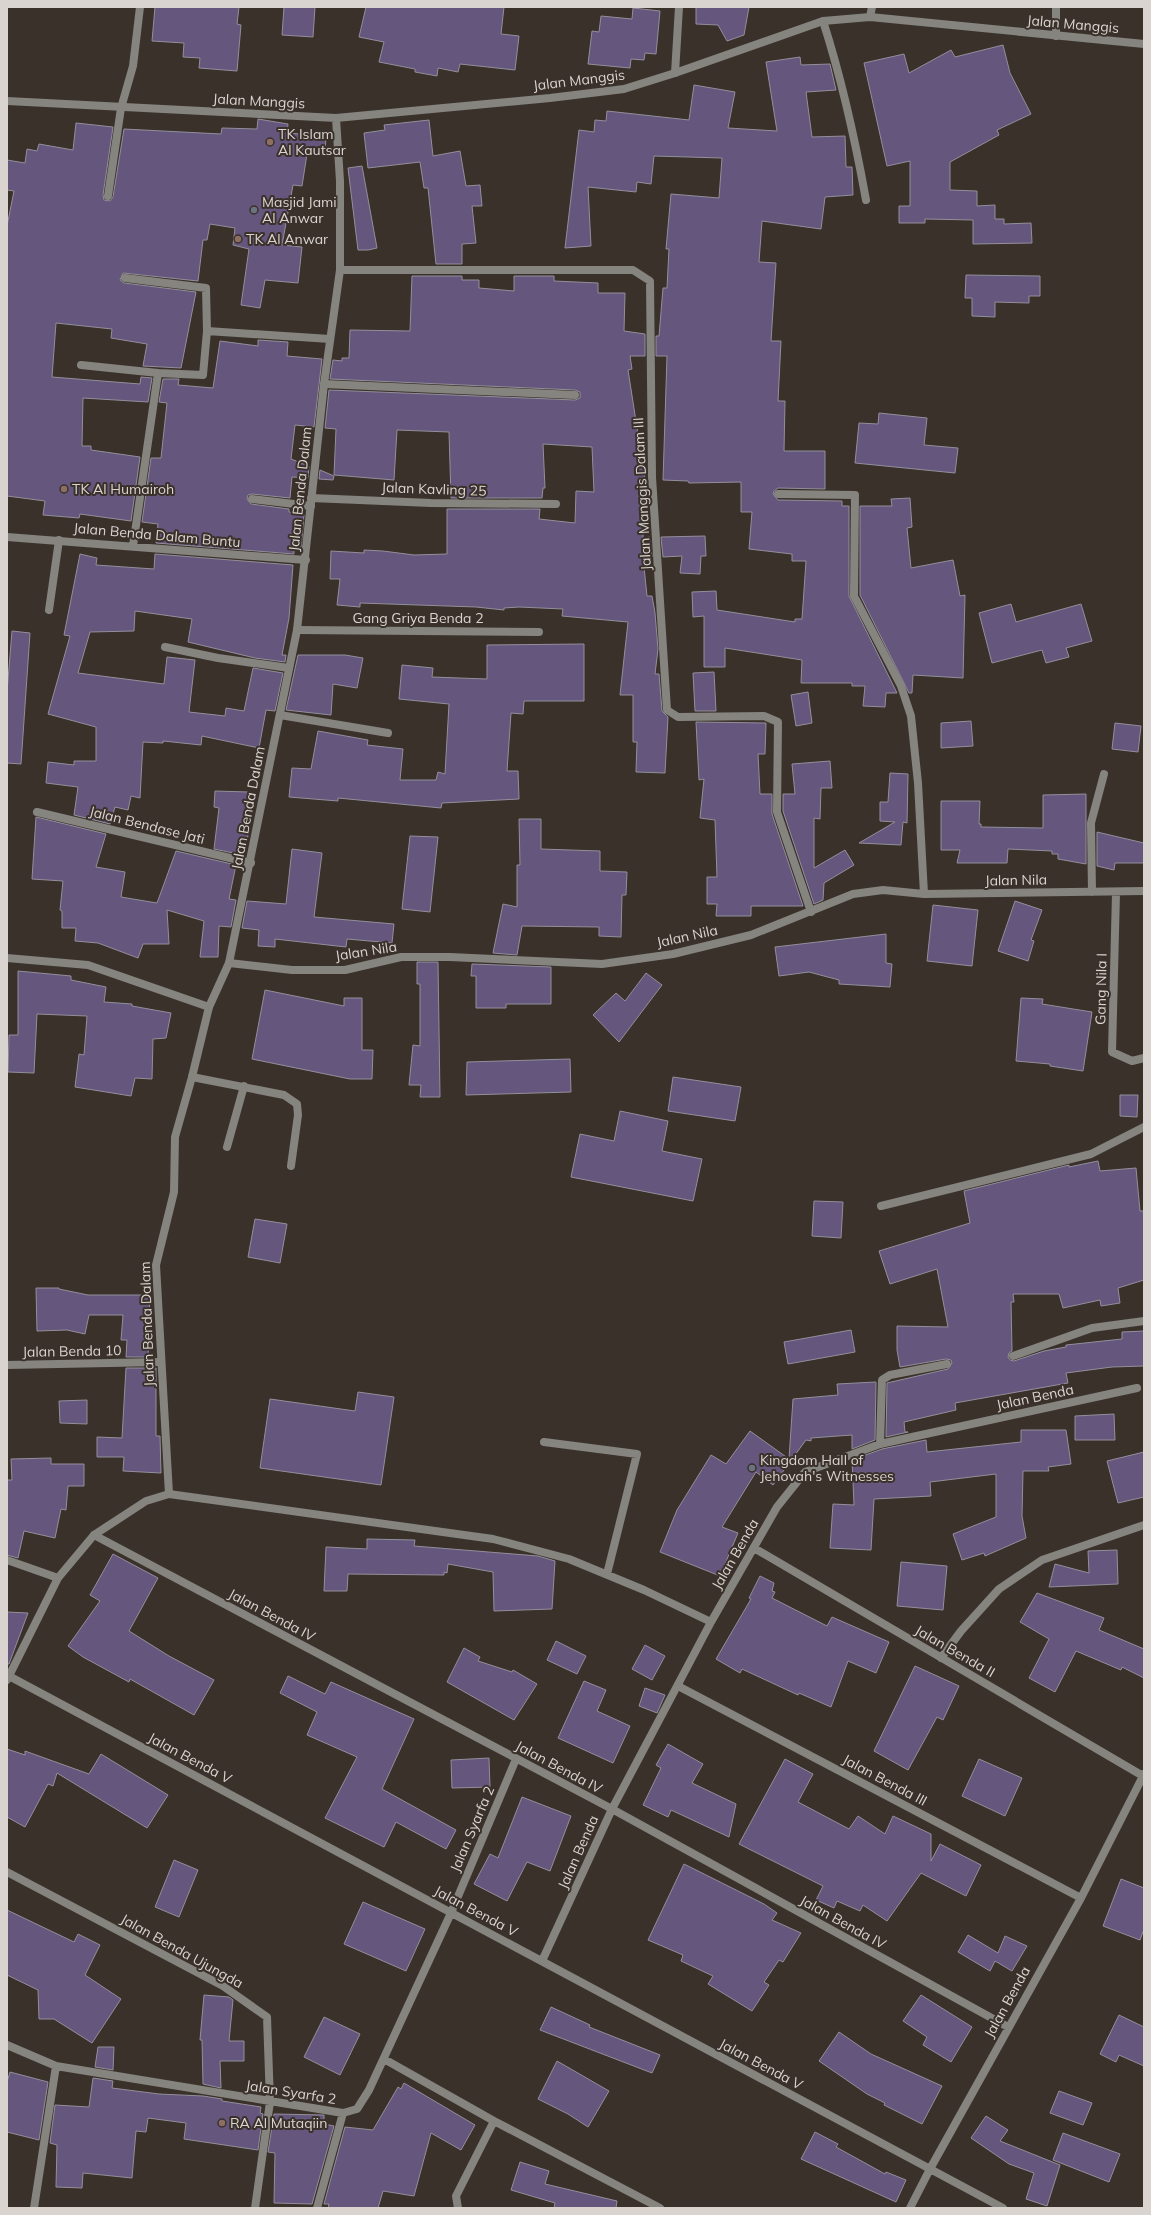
<svg xmlns="http://www.w3.org/2000/svg" width="1151" height="2215" font-family="Mulish,sans-serif">
<style>
.building{fill:#65567e;stroke:#938f9a}
.lines{fill:none;stroke-linecap:round;stroke-linejoin:round}
.service{stroke:#85847f;stroke-width:8}
.minor{stroke:#85847f;stroke-width:8}
.tertiary{stroke:#85847f;stroke-width:8}
.education-dot{fill:#8d6e63;stroke:#3a312b;stroke-width:1.5}
.worship-dot{fill:#6b7280;stroke:#3a312b;stroke-width:1.5}
.labels{text-anchor:middle;stroke-width:4;stroke-linejoin:round;paint-order:stroke}
.street-label{font-size:14px;fill:#dad4d0;stroke:#3a312b}
.poi-label{font-size:14px;fill:#dad4d0;stroke:#3a312b;text-anchor:start}
</style>
<rect width="100%" height="100%" fill="#3a312b"/>
<path class="building" d="M155,7h84l-2,17 4,1 -4,46 -38,-3 1,-10 -17,-1 1,-14 -32,-2z
M284,7h31l-2,30 -31,-2z
M366,7h138l-3,27 18,2 -4,34 -55,-6 -2,8 -20,-4 -1,8 -22,-4v-3l-36,-7 5,-20 -25,-5z
M696,7h53l-5,28 -17,6 -9,-16 -22,-1z
M633,8l27,3 -4,43 -11,-1 -1,7 -13,-1 -1,9 -42,-4 4,-33 7,1 2,-16 31,3z
M1003,45l7,28 21,41 -34,16 2,5 -49,27v28l27,1v15l18,-1v14h9v5l27,-1 1,20 -59,1v-24l-48,-1v4h-26v-17h11v-45l-23,5 -23,-103 40,-9 5,19 42,-23 4,7z
M800,57l1,8 29,-1 6,26 -30,2 6,45 33,-1 1,31h6l1,28 -28,2 -4,32 -59,-8 -3,41 17,1 -5,78h10l-3,60h7l-1,50h41v38l-47,-1 -4,3 -1,3 5,6 64,1v5h7v90l48,97h-11l-1,14 -22,-1 2,-20h-13v-3h-51l1,-23 -77,-12v19h-21v-51l-11,1 -1,-25 24,-1 1,19 78,12v-3h7l4,-58h-14v-7l-43,-5 3,-37h-11v-30l-52,1 -1,-2 -25,-1 4,-124h-11v-20h3l4,-48h4l2,-39h-3l5,-55 48,4 3,-40 -68,-2 -3,28 -14,-2 -1,10 -48,-5 3,59 -26,2 14,-118 15,2 1,-12 11,1 1,-10 82,9 5,-35 41,7 -7,36 49,3 -11,-69z
M258,119l30,5 -1,9 39,3 -1,19 -18,-1 -5,32 -9,-1 -11,60 20,2 -4,36 -33,-3 -5,28 -19,-3 8,-56 -16,-4 2,-17 -25,-4 -3,16h-4l-5,41 -75,-8 -3,7 4,3 72,9 -15,76 -38,-2 4,-22 -36,-6 1,-9 -56,-6 -4,54 88,7 1,-7 11,1 -4,24 -65,-4 -1,48h9v4l49,7 -9,64 -51,-7 -1,4 -36,-3 2,-14 -38,-5v-270l7,-35 -7,-1v-30l18,3 2,-14 10,2 2,-7 34,6 3,-27 37,4 -10,68 1,5 6,1 3,-4 11,-68 97,5 1,-6 35,1z
M429,120l4,36 27,-5 6,35 14,-1 2,21h-10l4,37 -14,1v20h-26l-8,-76h-4l-4,-26 -52,6 -4,-35 21,-3 -1,-5z
M362,166l15,82 -9,2h-10l-10,-82z
M966,275l74,1v20h-11v7l-34,-1v15l-23,-1v-18h-7z
M412,276h50v4h17v8l35,3v-15h40v5l44,2v10h27l-1,38 21,3v22h-15l2,13 -4,1 17,109 -2,59 7,-1 2,20h-9l4,39h5l3,17 3,36 -3,25h4l3,37 6,6 -3,56 -29,-1 1,-30h-4v-47h-13l8,-73 -66,-6 1,-7 -44,-2 -15,1v2l-28,-3 -116,-4v4l-23,-2 3,-26h-10l1,-28 33,2v-3l19,1 31,4 33,-1v-45h93l-1,10 36,4 1,-32 18,1 -2,-45 -49,-3 2,44h-2l-1,10h-91l-2,-66 -52,-2 -3,50 -60,-5 2,-46 -11,-1 4,-38 246,10 5,-2v-6l-5,-2 -245,-11 3,-19 9,1v-3h7l1,-28 60,1z
M258,340l30,2 -1,14 35,3 -8,68 -19,-2 -4,34 18,7 -1,12 -16,-1 -2,21 -38,-4 -4,1 -1,4 4,5 38,5v3l15,3 -3,32h-7v7l-138,-11 2,-19 -16,-2 9,-64h10l6,-55 -8,-1 4,-23h16l-1,6 35,3 7,-47 38,5z
M879,413l48,5 -3,27 34,3 -3,25 -100,-10 4,-40 19,1z
M320,470l14,6 -1,4 -14,-1z
M910,498l2,29 -5,1 4,40 42,-8 7,36 5,-1 -2,83 -50,-3 -1,18h-3l-49,-98v-89h32l-1,-7z
M705,536l1,20h-5l-1,18 -20,-1 2,-17 -19,1 -2,-20z
M80,554l17,4 -1,7 58,4 1,-15 138,11 -4,53 -7,37h4l-1,7 -30,-4 -67,-16 4,-23 -57,-8 -1,20 -44,1 -12,41 86,11 3,-27 28,3 -6,52 36,4 1,-8 18,3 9,-43 30,5 -8,38 -9,-1 -7,38 -57,-12 -1,9 -38,-4v2l-20,-1 -3,56 -9,-2 -3,14 -13,-3 -5,17 -36,-9 4,-28 -32,-4 2,-21 26,3v-4h22v-34l-48,-13 22,-78 -6,-1z
M1011,604l5,18 65,-18 11,37 -26,7 3,9 -23,6 -4,-13 -50,13 -13,-50z
M12,631l18,2 -9,131 -14,-1v-71z
M584,644v57h-60l-1,13 -12,-1 -4,58h11l1,28 -77,4 -1,5 -103,-10v3l-49,-4 3,-29 19,1 7,-38 50,9 -1,5 36,4 -3,31h36l2,-8 7,2 4,-70 -50,-5 3,-34 31,3 -1,9 55,2v-34z
M298,655h47l18,3 -6,30 -24,-4 -2,31 -45,-5z
M714,672l2,39h-21l-2,-38z
M808,692l4,31 -16,3 -5,-31z
M971,721l2,25 -32,2v-25z
M696,722l70,1 -1,31h-7l2,40h12v20l31,92h-52v10h-35l1,-12h-10v-27h10l-2,-57 -15,-2 4,-39 -5,1z
M1115,723l26,3 -3,26 -26,-3z
M830,761l2,27h-11l-1,31 -6,-1v50l31,-18 9,15 -30,18 -1,17 -9,4 -31,-93v-17h12l-3,-30z
M890,773l18,1 -1,49 -4,-1 -2,23 -42,-2 36,-21 -15,-1v-19h8z
M215,791l34,1 -1,28h2l-3,22 -7,-1 -2,13 -24,-5 5,-41 -5,-1z
M1086,794v70l-28,-5v-5h-6v-3l-44,-2 -1,14h-50l3,-13h-19v-49h39l-1,23h2v3l62,1v-33z
M36,817l70,17 -10,33 29,5 -4,25 36,6 19,-52 60,14 -7,34 7,1 -5,27 -12,-1 -1,31h-18l4,-36 -37,-11 2,34h-26l-5,14 -40,-15 -23,-2 1,-13h-14v-17l-2,-1 3,-29 -31,-2z
M519,819h22v30l59,2v20l27,1 -1,23h-4l-1,42 -22,-1v-9l-77,-1 -5,29 -24,-2 10,-49 14,3v-42h3z
M1097,832l47,11v20h-29l-1,7 -17,-4z
M410,836l28,1 -8,75 -28,-3z
M292,849l30,4 -8,64 80,7 -2,19 -45,-4 -1,8 -71,-8v8l-17,-1 1,-16 -17,-2 5,-27 39,3z
M1015,901l27,9 -11,30 3,1 -6,20 -30,-10z
M933,905l45,5 -6,56 -45,-5z
M886,934v29l6,1 -2,23 -51,-3v-4l-30,-8 -30,4 -4,-29z
M417,962h21l2,135h-20l1,-12h-12l4,-40 7,1v-62h-3z
M472,964l79,3v37h-45v4h-30v-32h-5z
M18,971l53,5v4l35,7 -2,15 28,2v2l39,7 -5,25 -13,1 -1,40 -17,-1 -4,18 -56,-9 4,-33 5,1 3,-39 -50,-2 -3,59 -26,-1 1,-37h9z
M646,973l16,12 -43,57 -26,-27 23,-22 9,8z
M265,990l79,16v-8h18v52h11l-1,29h-22l-98,-20z
M1021,998l22,1 -1,5 50,8 -9,59 -33,-5v-2l-34,-3z
M570,1059l1,33 -105,3 1,-33z
M673,1077l68,10 -6,34 -67,-10z
M1120,1095h18l-1,22 -17,-1z
M620,1111l48,10 -6,30 40,8 -9,42 -122,-24 9,-43 34,7z
M1098,1161l2,10 36,-3 4,43h4v69l-26,8 2,15 -19,3 -1,-6 -37,8 -4,-14h-46l1,8h-3l1,49 -3,2 -1,4 2,3 4,1 30,-10 22,-4v-2l56,-6v-7l22,-1v35l-32,1 -46,6 2,10 -113,20 1,7 -52,12 1,10h3l-22,5 1,-54 61,-14 4,-6 -1,-3 -5,-1 -46,8 -3,-17v-24l51,1 -11,-58 -47,15 -11,-33 91,-28 -6,-32 105,-26v2z
M814,1201l29,1 -2,36 -29,-2z
M255,1219l32,5 -7,39 -32,-6z
M36,1288h23v1l29,6h61l1,23 -2,39h-22l1,-17h-6l2,-25h-34l-4,19 -18,-4 -30,1z
M851,1330l4,22 -67,12 -4,-22z
M126,1368h30v68h4l1,37 -38,-2 1,-14h-27v-20l25,1z
M876,1382l-1,58 -23,9v-14l-41,3v3l-5,-1 -33,45 -17,-13 -34,55 16,6 -18,43 -60,-24 17,-42 34,-55 15,9 24,-33 39,28 4,-60 45,-4 -1,-11z
M358,1392l36,5 -13,88 -121,-17 10,-69 85,12z
M87,1400v24l-27,-1 -1,-22z
M1114,1414l1,26h-40v-24z
M1021,1430h45l5,34 -23,3 1,4h-26l-1,45 4,22 -41,18 -1,-3 -22,7 -9,-26 43,-17v-43l-66,8 1,14 -57,3 -3,51 -41,-2 3,-44 21,1 -2,-45 30,-11 44,-9 1,12 94,-10z
M1144,1452v45l-26,6 -11,-42z
M51,1458v6h33v22h-16l-2,24 -5,-1 -6,29 -31,-7 -6,27 -11,-3v-75h5l-1,-21z
M367,1539l48,1 -1,6 124,10 17,5 -3,48 -58,2 -1,-39 -45,-8 -1,9 -3,-1v3l-96,-1 -1,17h-23l2,-44 41,2z
M1117,1550l1,34 -69,3 6,-23 34,9 -1,-22z
M113,1554l45,24 -29,53 40,25 45,24 -20,35 -64,-36 -1,3 -46,-25 -15,-11 32,-45 -10,-6z
M901,1562l46,4 -4,44 -46,-4z
M760,1576l14,7 -2,8 3,1 -3,6 55,28 5,-9 57,25 -13,31 -28,-12 -17,46 -32,-14 -1,2 -56,-26 -2,4 -24,-14 35,-60 -2,-1z
M1037,1593l67,25 -5,12 45,19v29l-22,-11 -1,3 -45,-19 -21,41 -26,-14 20,-39 -29,-17z
M7,1612l21,1 -19,51h-2z
M556,1641l30,15 -9,18 -30,-14z
M645,1645l20,11 -13,24 -20,-11z
M464,1648l16,9 -2,4 34,11 1,-2 24,14 -23,36 -67,-38z
M915,1666l44,20 -16,34 -6,-3 -29,53 -34,-19z
M288,1676l37,18 6,-12 83,37 -32,70 74,41 -10,19 -50,-27 -12,25 -59,-29 32,-61 -50,-22 10,-23 -37,-19z
M584,1681l22,9 -9,21 33,15 -17,37 -55,-25z
M645,1688l20,7 -8,18 -18,-7z
M668,1744l35,20 -11,19 44,21 -7,33 -58,-27 -3,7 -25,-12 18,-37 -5,-3z
M7,1749l18,6v-4l64,23 12,-20 67,41 -21,33 -90,-55 -4,13 -5,-2 -23,43 -18,-10z
M489,1758l1,29 -38,1 -1,-28z
M785,1759l28,15 -15,28 51,27 9,-13 27,18 8,-18 38,18v27l9,-17 41,21 -15,31 -45,-23 -34,48 -24,-16 -3,6 -23,-10 -3,7 -18,-8 7,-14 -84,-42z
M979,1759l43,19 -17,38 -43,-20z
M522,1797l49,19 -21,55 -23,-9 -20,39 -33,-17 16,-30 8,4z
M174,1860l24,10 -19,47 -24,-10z
M684,1864l80,40 13,9 -5,7 29,13 -18,29 -4,-2 -15,22 5,3 -17,26 -44,-27 5,-8 -32,-15 2,-6 -35,-15z
M1121,1879l23,9v41l-4,11 -37,-14z
M363,1902l62,27 -19,42 -62,-27z
M7,1910l67,32 4,-8 22,11 -15,30 36,24 -29,44 -38,-24h-15l-1,-29 -31,-15z
M968,1935l30,18 7,-17 22,10 -15,25 -17,-10 -5,10 -32,-19z
M204,1995l25,2 4,3 -4,41h15v20h-24l1,27 -18,-4 -1,-44h-2z
M921,1995l51,32 -21,35 -28,-17 4,-8 -24,-16z
M551,2007l39,18 -1,2 71,28 -8,18 -112,-43z
M1119,2015l25,12v39l-25,-11 -3,7 -16,-8z
M324,2017l36,17 -20,41 -36,-18z
M839,2032l32,22 71,32 -20,38 -38,-19 1,-2 -18,-9 -48,-33z
M98,2047h16l-1,23 -18,-3z
M557,2061l52,30 -21,36 -20,-13 -30,-15z
M10,2072l38,10 -9,58 -32,-8v-50z
M93,2078l20,3 -1,7 47,6 44,2 19,3v2l39,6 -1,6 3,1 -5,36 -74,-11 2,-16 -38,-5 -2,14 -10,-1 -4,47 -49,-5 -1,15 -26,-1 1,-42 -7,-2 5,-38 34,2z
M404,2083l71,42 -14,25 -30,-17 -17,63 -31,-5 -5,17h-50l1,-4h-5l21,-77 28,3 25,-43 3,2z
M1059,2091l33,12 -9,22 -33,-12z
M274,2114l50,1v9l10,2 -22,78 -38,-1 1,-50 -7,-1z
M986,2116l22,14 -8,11 60,24 -13,41 -21,-7 8,-26 -25,-9 -38,-26z
M815,2132l23,12 -2,3 49,27 1,-2 20,8 -10,22 -95,-43z
M1063,2133l57,21 -11,28 -56,-22z
M520,2162l29,9 -4,13 72,17 -1,7h-62l1,-5 -44,-13z"/>
<g class="lines">
<path class="service" d="M49,610l10,-70
M192,1077l92,18 13,9 1,11 -7,51
M227,1147l17,-61"/>
<path class="minor" d="M1056,7v29
M870,17l2,-10
M823,21c19,59 32,118 43,179
M675,73l4,-66
M108,196l13,-88 12,-42 7,-59
M340,270h293l17,11 2,196 15,233 11,7 86,-1 14,6 -1,90 34,100
M207,331l123,8
M81,365l77,8 45,2 4,-44 -1,-43 -81,-10
M324,384l251,11
M778,494l77,1 -1,101 47,90 10,30 7,67 6,111
M311,498l120,5 125,1
M252,499l59,7
M7,537l299,23
M133,546l25,-173
M297,630l242,2
M165,647l53,11 71,10
M280,715l108,18
M37,812l214,51
M1092,892l-1,-69 13,-49
M1116,893l-4,159 20,9 12,-3
M7,958l81,7 121,42
M229,963l63,7h53l56,-13h49l152,7 71,-10 78,-19 102,-41 30,-4 41,4 220,-3
M881,1206l210,-52 53,-27
M1013,1356l79,-28 52,-7
M7,1365l154,-3
M544,1442l93,12 -30,120
M880,1444l2,-64 8,-5 57,-11
M169,1494l324,45 76,20 75,31 67,32
M94,1535l518,274 396,218
M754,1548l389,228
M7,1560l51,18
M941,1658l20,-27 38,-42 43,-29 102,-35
M7,1675l996,533
M678,1686l403,212
M7,1872l216,114 44,31 3,85 -15,106
M542,1961l70,-152 99,-187 66,-115 28,-35 75,-28 257,-56
M7,2045l49,21 287,47 14,-4 12,-19 82,-177 65,-154
M384,2059l110,62 166,87
M34,2208l22,-142
M317,2208l26,-95
M458,2208l-2,-12 38,-75
M910,2208l20,-39 151,-271 63,-124"/>
<path class="tertiary" d="M7,101l329,17 214,-20 74,-9 51,-16 148,-52 47,-4 274,27
M7,1680l51,-102 36,-43 52,-34 23,-7 -13,-229 18,-73 1,-55 17,-60 17,-70 20,-44 68,-333 27,-246 16,-114v-89l-4,-63"/>
</g>
<g class="education-dot">
<circle cx="270" cy="142" r="4"/>
<circle cx="238" cy="239" r="4"/>
<circle cx="64" cy="489" r="4"/>
<circle cx="222" cy="2123" r="4"/>
</g>
<g class="worship-dot">
<circle cx="254" cy="210" r="4"/>
<circle cx="752" cy="1468" r="4"/>
</g>
<g class="labels">
<g class="street-label">
<text transform="translate(1073 24) rotate(5)" y="5">Jalan Manggis</text>
<text transform="translate(579 80) rotate(-7)" y="5">Jalan Manggis</text>
<text transform="translate(259 101) rotate(3)" y="5">Jalan Manggis</text>
<text transform="translate(300 489) rotate(-84)" y="5">Jalan Benda Dalam</text>
<text transform="translate(434 489) rotate(2)" y="5">Jalan Kavling 25</text>
<text transform="translate(642 494) rotate(-93)" y="5">Jalan Manggis Dalam III</text>
<text transform="translate(157 535) rotate(5)" y="5">Jalan Benda Dalam Buntu</text>
<text x="418" y="623">Gang Griya Benda 2</text>
<text transform="translate(248 808) rotate(-79)" y="5">Jalan Benda Dalam</text>
<text transform="translate(147 825) rotate(14)" y="5">Jalan Bendase Jati</text>
<text transform="translate(1016 880) rotate(-1)" y="5">Jalan Nila</text>
<text transform="translate(687 936) rotate(-12)" y="5">Jalan Nila</text>
<text transform="translate(366 951) rotate(-9)" y="5">Jalan Nila</text>
<text transform="translate(1101 989) rotate(-89)" y="5">Gang Nila I</text>
<text transform="translate(147 1324) rotate(-92)" y="5">Jalan Benda Dalam</text>
<text transform="translate(72 1351) rotate(-1)" y="5">Jalan Benda 10</text>
<text transform="translate(1035 1397) rotate(-12)" y="5">Jalan Benda</text>
<text transform="translate(735 1554) rotate(-60)" y="5">Jalan Benda</text>
<text transform="translate(272 1615) rotate(28)" y="5">Jalan Benda IV</text>
<text transform="translate(955 1651) rotate(30)" y="5">Jalan Benda II</text>
<text transform="translate(190 1758) rotate(28)" y="5">Jalan Benda V</text>
<text transform="translate(559 1767) rotate(28)" y="5">Jalan Benda IV</text>
<text transform="translate(885 1780) rotate(28)" y="5">Jalan Benda III</text>
<text transform="translate(472 1829) rotate(-67)" y="5">Jalan Syarfa 2</text>
<text transform="translate(578 1852) rotate(-66)" y="5">Jalan Benda</text>
<text transform="translate(476 1911) rotate(28)" y="5">Jalan Benda V</text>
<text transform="translate(843 1922) rotate(29)" y="5">Jalan Benda IV</text>
<text transform="translate(182 1951) rotate(29)" y="5">Jalan Benda Ujungda</text>
<text transform="translate(1007 2002) rotate(-61)" y="5">Jalan Benda</text>
<text transform="translate(761 2064) rotate(28)" y="5">Jalan Benda V</text>
<text transform="translate(291 2092) rotate(9)" y="5">Jalan Syarfa 2</text>
</g>
<g class="poi-label">
<text x="278" y="139">TK Islam<tspan x="278" dy="16">Al Kautsar</tspan></text>
<text x="262" y="207">Masjid Jami<tspan x="262" dy="16">Al Anwar</tspan></text>
<text x="246" y="244">TK Al Anwar</text>
<text x="72" y="494">TK Al Humairoh</text>
<text x="760" y="1465">Kingdom Hall of<tspan x="760" dy="16">Jehovah's Witnesses</tspan></text>
<text x="230" y="2128">RA Al Mutaqiin</text>
</g>
</g>
<rect width="1151" height="2215" fill="none" stroke="#dad4d0" stroke-width="16"/>
</svg>
